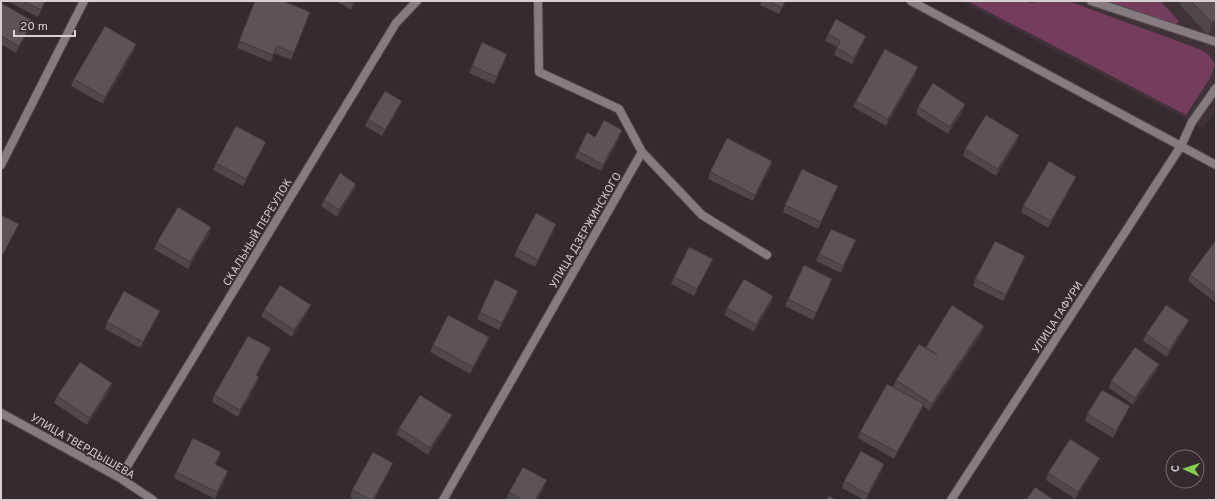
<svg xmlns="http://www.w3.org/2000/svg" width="1217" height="501" font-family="Overpass,sans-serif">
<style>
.built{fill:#41323a}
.green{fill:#743d5d}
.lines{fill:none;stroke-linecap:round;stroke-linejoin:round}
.lane-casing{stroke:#4f484c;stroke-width:10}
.street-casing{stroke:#4f484c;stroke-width:10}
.lane{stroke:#867b81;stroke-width:8}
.street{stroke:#867b81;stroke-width:8}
.wall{fill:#4f474b}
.shaded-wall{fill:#40393d}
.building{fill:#5c5257;stroke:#40393d}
.labels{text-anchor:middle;stroke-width:3.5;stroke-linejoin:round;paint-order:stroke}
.street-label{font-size:11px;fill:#d6d0d3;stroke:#342a2f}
</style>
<rect width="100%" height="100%" fill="#342a2f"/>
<path class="built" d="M961,1h255v111l-13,16z"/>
<path class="green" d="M968,1h58l5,2 15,-2h22l134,49 8,6 5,9 -5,13 -24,37z
M1101,1h59l19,20 -5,6z"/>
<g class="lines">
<g class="lane-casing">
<path id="lane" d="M1091,1l125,41
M1181,146l11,-24 24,-34
M642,152l60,63 65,40"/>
</g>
<g class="street-casing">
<path id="street" d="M911,1l305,164
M1,165l83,-164
M1,413l119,65 33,22
M120,478l276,-455 21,-22
M443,500l199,-348 -23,-43 -80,-37 -1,-71
M951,500l230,-354"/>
</g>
<use href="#lane" class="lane"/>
<use href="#street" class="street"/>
</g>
<path class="wall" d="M7,1h39l-8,16z
M255,1l55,11 -19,48 -17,-7 -3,9 -34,-14z
M336,1h20l-5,9z
M762,1h24l-7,13 -19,-9z
M1181,1h35v26l-8,8 -28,-30z
M1,3l32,18 -3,7 -14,25 -15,-9z
M828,34l38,2 -2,6 -12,22 -18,-9 3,-8 -12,-6z
M134,51l-31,53 -32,-18 3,-7z
M505,61l-11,23 -25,-11 3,-7z
M916,74l-30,52 -33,-19 3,-6z
M965,104l-2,7 -15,23 -32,-20 2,-7z
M399,108l-17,28 -17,-10 3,-7z
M622,130l-2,7 -19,34 -26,-13 3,-7 17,-14z
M1019,135l-2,7 -21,34 -33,-20 2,-7z
M266,142l-3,7 -20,37 -30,-16 3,-7z
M772,161l-2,7 -17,33 -45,-22 2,-7z
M1076,177l-3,7 -25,44 -27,-16 2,-6z
M356,184l-2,6 -17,27 -16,-11 3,-6z
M835,193l-17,36 -35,-17 2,-7z
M211,227l-2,7 -21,35 -34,-20 3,-7z
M554,231l-19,36 -21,-11 3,-7z
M856,240l-3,7 -12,26 -25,-12 3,-7z
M1216,240v63l-28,-22 2,-6z
M1025,256l-3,7 -19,38 -30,-15 2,-7z
M713,259l-3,6 -16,31 -23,-12 3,-7z
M830,286l-17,34 -28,-14 3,-7z
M773,296l-2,7 -17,29 -30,-17 3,-7z
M516,298l-17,32 -22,-11 3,-7z
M264,310l44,2 -16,25 -31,-21z
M157,318l-17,30 -35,-19 2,-7z
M984,326l-2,7 -52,78 -7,-5 -2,5 -27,48 -36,-21 2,-6 33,-45 3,-7 30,-33z
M1186,327l-19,30 -24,-16 3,-7z
M489,337l-2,7 -17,30 -40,-22 3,-7z
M271,348l-3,7 -11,20 2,2 -2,6 -19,34 -26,-15 2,-7z
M1157,371l-24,34 -24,-17 2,-7z
M110,390l-23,35 -33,-22 3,-7z
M1127,413l-14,25 -28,-17 2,-7z
M449,422l-21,33 -32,-21 3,-6z
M218,459l-3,6 13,6 -2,7 -11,21 -41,-21 2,-6z
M884,464l-2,7 -16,29h-2l-22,-12 2,-7z
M1097,464l-22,35 -29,-19 2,-7z
M390,470l-16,30h-18l-6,-3 2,-7z
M544,487l-7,13h-28l-3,-1 3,-7z"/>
<path class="shaded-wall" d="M45,1h1l-8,16 3,-7z
M355,1h1l-5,9 2,-7z
M1216,19v8l-8,8 4,-12z
M33,21l-3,7 -14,25 3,-7z
M866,36l-2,6 -12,22 2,-6z
M136,44l-2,7 -31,53 2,-7z
M507,54l-2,7 -11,23 3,-7z
M918,67l-2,7 -30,52 2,-7z
M402,101l-3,7 -17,28 3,-6z
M965,104l-2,7 -15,23 2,-7z
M622,130l-2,7 -19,34 2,-6z
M1019,135l-2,7 -21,34 2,-7z
M266,142l-3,7 -20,37 3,-7z
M772,161l-2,7 -17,33 2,-6z
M1076,177l-3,7 -25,44 3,-7z
M356,184l-2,6 -17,27 2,-7z
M838,186l-3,7 -17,36 3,-7z
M19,224l-2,4 -16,31v-1z
M556,224l-2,7 -19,36 3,-7z
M211,227l-2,7 -21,35 2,-7z
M856,240l-3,7 -12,26 2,-7z
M713,259l-3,6 -16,31 3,-7z
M832,279l-2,7 -17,34 3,-7z
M518,291l-2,7 -17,32 3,-7z
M773,296l-2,7 -17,29 2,-7z
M311,305l-3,7 -16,25 2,-7z
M160,311l-3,7 -17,30 3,-6z
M1189,320l-3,7 -19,30 2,-7z
M984,326l-2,7 -52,78 2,-7z
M489,337l-2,7 -17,30 3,-7z
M271,348l-3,7 -15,26 3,-6z
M1159,364l-2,7 -24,34 2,-7z
M259,377l-2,6 -19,34 2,-7z
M112,383l-2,7 -23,35 3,-7z
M924,404l-3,7 -27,48 3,-7z
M1130,406l-3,7 -14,25 3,-7z
M452,415l-3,7 -21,33 2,-7z
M1100,458l-3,6 -22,35 3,-7z
M393,463l-3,7 -16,30h-1z
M884,464l-2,7 -16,29 2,-6z
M228,471l-2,7 -11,21 2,-7z
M547,480l-3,7 -7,13h-2z"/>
<path class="building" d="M23,1h22l-4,9z
M255,1h28l27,11 -16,41 -17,-7 -4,9 -34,-14z
M349,1h6l-2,2z
M769,1h16l-3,7z
M1191,1h25v18l-4,4z
M1,3l32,18 -14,25 -18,-10z
M836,19l30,17 -12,22 -17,-10 3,-7 -12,-7z
M105,26l31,18 -31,53 -31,-18z
M482,42l25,12 -10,23 -25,-11z
M885,49l33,18 -30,52 -32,-18z
M933,83l32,21 -15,23 -32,-20z
M385,91l17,10 -17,29 -17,-11z
M986,115l33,20 -21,34 -33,-20z
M604,120l18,10 -19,35 -25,-14 9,-19 8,5z
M236,126l30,16 -20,37 -30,-16z
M727,138l45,23 -17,34 -45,-23z
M1049,161l27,16 -25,44 -28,-15z
M802,169l36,17 -17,36 -36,-17z
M340,173l16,11 -17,26 -15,-10z
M178,207l33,20 -21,35 -33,-20z
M536,213l20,11 -18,36 -21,-11z
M1,215l18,9 -18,34z
M831,229l25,11 -13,26 -24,-12z
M1216,240v54l-26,-19z
M995,241l30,15 -19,39 -31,-16z
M689,247l24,12 -16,30 -23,-12z
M804,265l28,14 -16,34 -28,-14z
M495,279l23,12 -16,32 -22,-11z
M744,279l29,17 -17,29 -29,-17z
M280,285l31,20 -17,25 -30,-20z
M124,291l36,20 -17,31 -36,-20z
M952,305l32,21 -52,78 -36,-24 23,-36 18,11 -11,-8z
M1166,305l23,15 -20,30 -23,-16z
M448,315l41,22 -16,30 -40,-22z
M248,336l23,12 -15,27 3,2 -19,33 -26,-15z
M1135,347l24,17 -24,34 -24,-17z
M80,362l32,21 -22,35 -33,-22z
M887,384l37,20 -27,48 -37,-20z
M1102,390l28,16 -14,25 -29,-17z
M420,395l32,20 -22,33 -31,-20z
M193,438l28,14 -6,12 13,7 -11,21 -41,-20z
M1070,439l30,19 -22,34 -30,-19z
M861,451l23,13 -16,30 -24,-13z
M373,452l20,11 -20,37h-2l-19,-10z
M523,467l24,13 -12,20h-12l-14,-8z
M1035,487l19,13h-28z
M829,496l7,4h-10z"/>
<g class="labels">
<g class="street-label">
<text transform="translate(585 230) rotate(-60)" y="4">УЛИЦА ДЗЕРЖИНСКОГО</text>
<text transform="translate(257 232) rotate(-59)" y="4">СКАЛЬНЫЙ ПЕРЕУЛОК</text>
<text transform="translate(1057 317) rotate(-57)" y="4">УЛИЦА ГАФУРИ</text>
<text transform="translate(83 446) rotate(30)" y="4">УЛИЦА ТВЕРДЫШЕВА</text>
</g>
</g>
<rect width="1217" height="501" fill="none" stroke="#d6d0d3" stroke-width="4"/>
<g transform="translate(1185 469) rotate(273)"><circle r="19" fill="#342a2f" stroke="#756c71"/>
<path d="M0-3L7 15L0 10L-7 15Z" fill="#83d04e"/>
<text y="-6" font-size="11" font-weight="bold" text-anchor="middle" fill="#d6d0d3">С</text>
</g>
<path d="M14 30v6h61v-6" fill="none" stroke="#d6d0d3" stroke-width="2"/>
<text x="20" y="30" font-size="12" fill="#d6d0d3" stroke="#342a2f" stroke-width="3" paint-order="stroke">20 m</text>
</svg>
